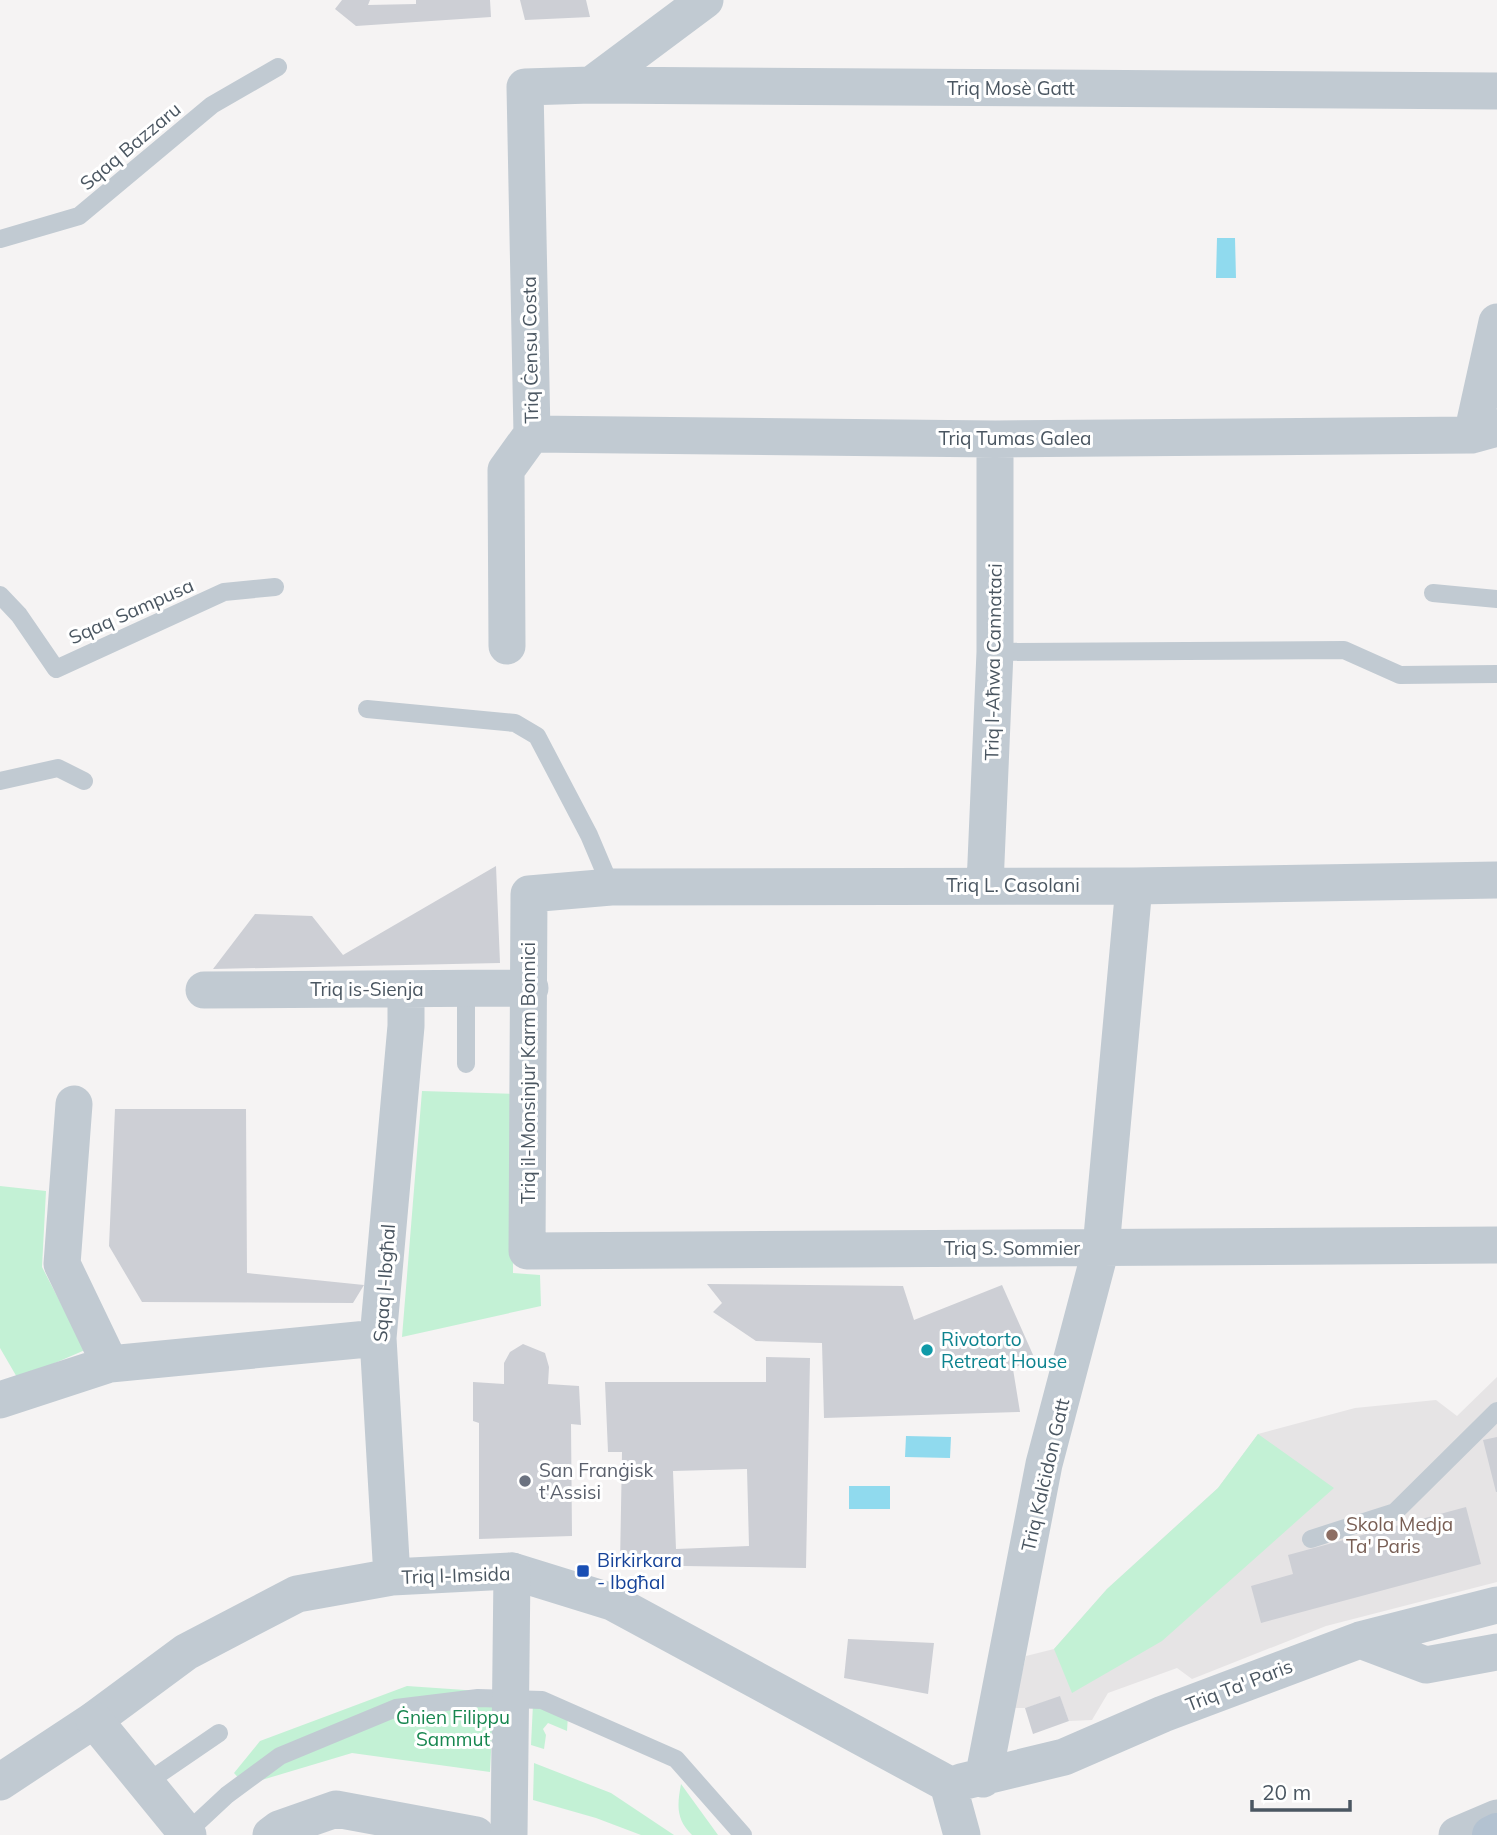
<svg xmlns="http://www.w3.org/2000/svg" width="1497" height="1835" font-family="Mulish,sans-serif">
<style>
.education{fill:#e6e4e5}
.green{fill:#c3f1d5}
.water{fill:#90daee}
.building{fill:#cdcfd5;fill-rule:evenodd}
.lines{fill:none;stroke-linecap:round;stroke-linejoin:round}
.lane{stroke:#c1cad2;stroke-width:18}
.street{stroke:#c1cad2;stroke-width:37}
.primary{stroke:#b3c2d1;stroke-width:38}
.street-bridge{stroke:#c1cad2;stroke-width:37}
.culture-dot{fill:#0f9aa8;stroke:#fff;stroke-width:2.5}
.worship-dot{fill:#6b7280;stroke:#fff;stroke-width:2.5}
.education-dot{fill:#8d6e63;stroke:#fff;stroke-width:2.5}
.transit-dot{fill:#1a4fb4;stroke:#fff;stroke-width:2.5}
.labels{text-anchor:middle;stroke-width:6;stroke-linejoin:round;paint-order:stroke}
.street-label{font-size:19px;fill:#4a5661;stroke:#fff}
.culture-label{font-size:19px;fill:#0d838f;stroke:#fff;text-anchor:start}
.worship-label{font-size:19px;fill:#5b616d;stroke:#fff;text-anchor:start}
.education-label{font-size:19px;fill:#785e54;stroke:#fff;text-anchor:start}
.transit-label{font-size:19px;fill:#164399;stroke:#fff;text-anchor:start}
.park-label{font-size:19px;fill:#17864f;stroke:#fff}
</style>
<rect width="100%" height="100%" fill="#f5f3f3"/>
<path class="education" d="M1497,1377v205l-171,44 -134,53 -15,-11 -69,25 -16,27 -23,1 -9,-24 -35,11h-11l12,-52 28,-7 53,-60 111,-101 40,-54 97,-26 81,-8 21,16z"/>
<path class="green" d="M422,1091l92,3 -1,179 27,2 1,31 -139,31z
M0,1186l46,5 -4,76 43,83 -67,29 -18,-31z
M1258,1434l76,54 -172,153 -90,52 -18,-44 53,-60 111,-101z
M407,1686l87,6 -4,80 -138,-19 -107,32 -11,-12 26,-32z
M533,1704l35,11 -1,16 -19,-8 -5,6 3,6 -2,14 -13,-4z
M534,1763l77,30 63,42h-33l-45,-17 -63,-18z
M681,1784l37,51h-26c-16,-16 -15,-29 -11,-51z"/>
<path class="water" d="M1217,238h18l1,40h-20z
M906,1436l45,1 -1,21 -45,-1z
M849,1486h41v23h-41z"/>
<path class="building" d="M342,0h28l-2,5 48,-1v-4h74l1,17 -135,9 -21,-17z
M520,0h66l4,17 -65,3z
M496,866l4,97 -287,6 42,-55 57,2 31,39z
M115,1109h131l1,164 117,12 -11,18 -211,-1 -33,-56z
M707,1284l196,2 11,34 88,-35 32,72 -21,12 7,43 -196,6 -2,-75 -66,-2 -43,-29 9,-9z
M523,1344l22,9 4,14 -1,17 31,2 2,39 -10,-1 1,112 -93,3v-116l-6,-2v-39l31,2v-21l6,-11z
M766,1357l44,1 -4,210 -186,-3 2,-113h-14l-3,-70h161zM747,1469l2,77 -73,3 -3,-78z
M1497,1437v55h-1l-13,-52z
M1466,1507l15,57 -220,59 -10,-37 42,-12 -5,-19z
M848,1639l86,4 -6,51 -84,-16z
M1060,1696l9,25 -36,13 -8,-26z"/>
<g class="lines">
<path class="lane" d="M0,239l79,-23 133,-111 66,-38
M1433,593l64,6
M0,595l19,20 37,54 168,-77 51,-5
M995,652l349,-2 56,25 97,-1
M367,709l148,14 22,13 52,99 22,52
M0,781l58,-13 26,13
M466,1064v-77
M1311,1539l84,-27 102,-101
M146,1783l73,-50
M184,1835l43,-40 53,-39 116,-48 82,-10 64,2 134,59 67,76"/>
<path class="street" d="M591,85l114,-85
M532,434l463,5 477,-4 25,-7
M1472,435l25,-113
M507,646l-1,-176 26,-36 -7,-347 66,-2 906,6
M1497,880l-363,6 -523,1 -82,7 -2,357 970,-6
M985,885l10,-233v-213
M204,990l326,-2
M74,1104l-12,160 48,100
M0,1400l110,-36 268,-26
M392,1577l-14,-239 28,-312v-36
M1360,1640l66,25 71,-13
M983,1779l61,-315 57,-216 33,-362
M0,1782l94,-62 92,-68 111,-58 95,-17 120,-6 100,31 336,182 14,51
M961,1782l103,-25 99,-43 197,-74 137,-35
M271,1835l8,-6 57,-20 140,26
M1457,1835l40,-17"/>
<path class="primary" d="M1491,1835l6,-3"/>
<path class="street-bridge" d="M94,1720l94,115
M509,1835l3,-264"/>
</g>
<circle class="culture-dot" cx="927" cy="1350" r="7"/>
<circle class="worship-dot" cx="525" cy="1481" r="7"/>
<circle class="education-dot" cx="1332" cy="1535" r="7"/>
<rect class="transit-dot" x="576" y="1564" width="14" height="14" rx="3.5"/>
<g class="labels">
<g class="street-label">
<text x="1011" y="95">Triq Mosè Gatt</text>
<text transform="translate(130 146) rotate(-40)" y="7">Sqaq Bazzaru</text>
<text transform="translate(530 350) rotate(-91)" y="7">Triq Ċensu Costa</text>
<text x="1015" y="445">Triq Tumas Galea</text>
<text transform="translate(131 611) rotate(-24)" y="7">Sqaq Sampusa</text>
<text transform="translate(993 662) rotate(-89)" y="7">Triq l-Aħwa Cannataci</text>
<text x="1013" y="892">Triq L. Casolani</text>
<text x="367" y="996">Triq is-Sienja</text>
<text transform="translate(528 1073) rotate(-90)" y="7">Triq il-Monsinjur Karm Bonnici</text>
<text x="1012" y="1255">Triq S. Sommier</text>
<text transform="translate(384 1283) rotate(-86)" y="7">Sqaq l-Ibgħal</text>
<text transform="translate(1045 1475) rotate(-77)" y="7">Triq Kalċidon Gatt</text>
<text transform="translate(456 1575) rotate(-2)" y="7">Triq l-Imsida</text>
<text transform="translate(1239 1685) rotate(-21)" y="7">Triq Ta' Paris</text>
</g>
<g class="culture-label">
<text x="941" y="1346">Rivotorto<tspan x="941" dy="22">Retreat House</tspan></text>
</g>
<g class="worship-label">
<text x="539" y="1477">San Franġisk<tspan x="539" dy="22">t'Assisi</tspan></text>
</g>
<g class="education-label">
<text x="1346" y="1531">Skola Medja<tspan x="1346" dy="22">Ta' Paris</tspan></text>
</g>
<g class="transit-label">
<text x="597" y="1567">Birkirkara<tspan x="597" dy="22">- Ibgħal</tspan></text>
</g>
<g class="park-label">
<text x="453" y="1724">Ġnien Filippu<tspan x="453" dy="22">Sammut</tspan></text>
</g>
</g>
<path d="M1252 1800v10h98v-10" fill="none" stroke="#4a5661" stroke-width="3.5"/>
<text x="1262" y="1800" font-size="21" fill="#4a5661" stroke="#ffffff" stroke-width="5" paint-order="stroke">20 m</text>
</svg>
